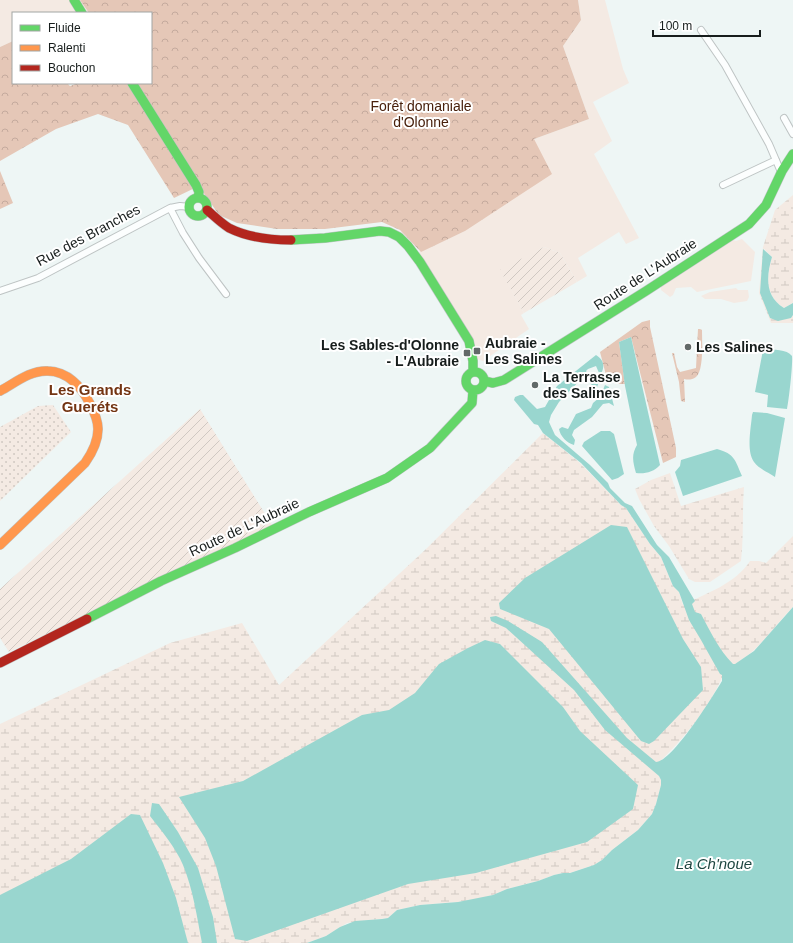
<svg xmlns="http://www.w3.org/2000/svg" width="793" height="943" font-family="Arial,sans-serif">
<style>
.grass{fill:#f4eae3}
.forest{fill:url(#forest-crowns)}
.wetland{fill:url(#wetland-marsh)}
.park{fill:url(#park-dots)}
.garden{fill:url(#garden-furrows)}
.water{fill:#99d6cf}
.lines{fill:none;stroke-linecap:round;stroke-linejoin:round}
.street-casing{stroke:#bec4c4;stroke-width:8}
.fast-casing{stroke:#bec4c4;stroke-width:10}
.slow-casing{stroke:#bec4c4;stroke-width:10}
.jam-casing{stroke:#bec4c4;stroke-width:10}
.street{stroke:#fcfefe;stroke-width:6}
.fast{stroke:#63d668;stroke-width:9}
.slow{stroke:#ff974d;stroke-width:9}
.jam{stroke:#b3261e;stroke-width:9}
.poi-dot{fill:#626968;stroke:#fff;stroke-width:1.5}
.labels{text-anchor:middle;stroke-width:4;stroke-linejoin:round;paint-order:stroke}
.park-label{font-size:14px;fill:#48200c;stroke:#fff}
.street-label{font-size:14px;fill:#171d1c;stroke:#fff}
.poi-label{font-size:14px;font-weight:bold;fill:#171d1c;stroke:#fff;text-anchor:start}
.neighbourhood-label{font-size:15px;font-weight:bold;fill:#733412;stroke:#fff}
.water-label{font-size:15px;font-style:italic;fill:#1e4641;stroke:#fff}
</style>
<defs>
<pattern id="forest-crowns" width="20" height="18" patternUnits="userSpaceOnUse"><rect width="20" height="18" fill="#e5c7b7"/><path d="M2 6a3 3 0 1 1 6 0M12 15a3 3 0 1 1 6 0" fill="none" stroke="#c4aa9d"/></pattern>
<pattern id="wetland-marsh" width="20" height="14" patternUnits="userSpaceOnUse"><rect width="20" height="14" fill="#f4eae3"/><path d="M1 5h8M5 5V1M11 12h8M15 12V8" fill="none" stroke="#d0c8c2"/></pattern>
<pattern id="park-dots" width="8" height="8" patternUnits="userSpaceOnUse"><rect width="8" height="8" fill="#f4eae3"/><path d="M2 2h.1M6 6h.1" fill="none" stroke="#d0c8c2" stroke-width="1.8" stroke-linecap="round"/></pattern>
<pattern id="garden-furrows" width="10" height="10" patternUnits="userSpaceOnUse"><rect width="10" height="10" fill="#f4eae3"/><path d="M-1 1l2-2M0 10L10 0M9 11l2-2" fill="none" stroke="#d0c8c2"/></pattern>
</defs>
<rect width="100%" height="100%" fill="#eef6f5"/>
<path class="grass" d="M0,0h80l9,13h-76v28l-13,6z
M578,0h27l18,69 6,14 -36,19 19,39 -18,13 45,84 -13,6 -7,-12 -41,26 9,18 -10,6 -17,-29 -16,-6 -43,24 23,42 -3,2 8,14 -46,32 -6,-2 -7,-24 -51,-83 46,-21 69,-92 55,-20 -26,-73 18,-26z
M742,239l13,13 -4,29 -54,11 -6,-5 -15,1 -3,7 -3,2 -9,-7v-3l72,-47 3,1z
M736,288l2,2h10l1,7 -2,4 -13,2 -13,-4h-16l-4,-3 9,-4z"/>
<path class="forest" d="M80,0h498l3,20 -18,26 26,73 -55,20 18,35 -87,57 -44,21 -21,-22 -18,-8 -57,7h-48l-40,-6 -18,-8 -20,-29 -25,12 -46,-73 -30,-11 -42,15 -56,32v-114l13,-6v42h54l3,3 8,-3h73v-70h-62z
M0,171l13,32 -13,6z
M650,320v7l26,121v9l-13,6 -32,-126 -12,5 6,42h-6l-12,-5 -7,-27 42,-30z
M698,329h2l2,1c0,10 2,41 -6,47 -4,3 -8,3 -12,2l1,22v1l-4,-1 -2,-19 -7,-29h2l3,14 3,5 16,-4z"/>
<path class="wetland" d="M793,195v108l-9,5c-19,-12 -18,-31 -12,-51l-8,-8 -4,44 31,25 2,-3v8h-22l-12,-30 4,-46 12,-37z
M543,433l37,30 41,42 5,3 24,36 11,13 12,29 6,6 4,13c24,-12 52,-21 67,-44h9l7,2 27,-27v71c-14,14 -25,30 -39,43 -10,10 -25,15 -32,28 -16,35 -42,65 -70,91l7,7 2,4v5l-5,19 -4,10 -14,16 -26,20 -10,10 -8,5 -24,8h-7l-9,2 -16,6 -31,8 -14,6 -11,3 -24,4 -38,3 -23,5 -9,8 -41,5 -21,13 -19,7h-307v-219l170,-81 72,-20 37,62 146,-135z
M670,473l11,33 63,-19c-2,25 0,49 -3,74l-31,21h-15l-6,-3 -20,-33 -15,-20 -15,-27 -4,-10 16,-9z"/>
<path class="park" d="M53,405l18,27 -71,69v-74l38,-21z"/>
<path class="garden" d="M544,247l16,6 17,29 -53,31 -24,-43z
M200,409l72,116 -263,127 -9,-14v-49z"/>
<path class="water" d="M763,249l9,8c-6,20 -7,39 12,51l9,-5v12l-2,3 -13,3 -8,-3 -10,-25z
M631,337l29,128c-6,7 -15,9 -24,8 -3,-11 -5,-18 1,-28l-12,-59 -6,-44z
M765,349c8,1 22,0 27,7 1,7 -3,44 -5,53l-20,-2 1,-12 -13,-3 8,-42z
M596,355c8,5 9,11 5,19l-2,-1 -3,-7 -8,3 -2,2 2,4 11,7 -2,5 -5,-2 -9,-8 -24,25 -8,13 -2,7 6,13 35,30 18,18 2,5 15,15 7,3 25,39 12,12 26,44 -3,3 3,8 6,2c9,17 18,36 32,50h2l19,-13 39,-44v336h-486l19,-7 14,-9 15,-6 27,-2 6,-1 9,-8 23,-5 38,-3 35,-7 14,-6 31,-8 16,-6 9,-2h7l24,-8 8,-5 10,-10 26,-20 14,-16 4,-10 5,-19v-5l-2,-4 -54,-46 -31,-40 -68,-62 -15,-7 -1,-4 6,-1 12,5 34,21 85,96 29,24c16,0 57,-66 66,-81v-6l-2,-1 -19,-34 -12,-20 -10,-28 -6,-6 -12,-29 -11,-13 -24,-36 -5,-3 -40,-42 -38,-30 -5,-8 -4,-1 -20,-24 1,-3 5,-2h3l14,14 8,-2 12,-21z
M605,385l4,2 5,19 -5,-3 -6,1 -11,13 -18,13 -2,5 3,5 -1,5c-7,-2 -14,-9 -15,-16l3,-2 6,2 8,-15 15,-6 2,-5 7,-6z
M753,412l14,1 18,5 -10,59c-7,-5 -16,-8 -21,-15 -8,-11 -3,-34 -2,-47z
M601,431h9l4,3 10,40 -6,4 -6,2 -30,-34 2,-4z
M717,449c18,5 18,11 25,27l-59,20 -8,-24 5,-6 1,-6z
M611,525l16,2 56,112 18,28 2,23 -49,51 -5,3 -8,-3 -92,-112 -49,-20 -1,-6 26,-25z
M485,640l15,4 63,63 17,24 58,54 -5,24 -46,33 -111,31 -68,11 -161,57 -12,-2 -19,-73 -11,-28 -26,-41 64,-16 119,-66 27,-5 26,-17 24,-29 29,-16z
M152,803l7,1 19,28 20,36 15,49 4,26h-15c-5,-26 -9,-54 -19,-78 -7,-17 -22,-35 -33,-49z
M131,814l9,1 23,48 13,35 12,45h-188v-48l71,-36z"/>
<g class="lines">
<g class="street-casing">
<path id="street" d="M701,30l24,35 44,79 12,28
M784,118l9,16
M723,185l53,-25
M170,208l13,25 16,25 27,36
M0,291l38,-13 132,-70 10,-2 10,1"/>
</g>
<g class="fast-casing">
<path id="fast" d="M74,0l8,13
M132,83l64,102 3,7 -1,6
M189 207a9 9 0 1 1 18 0a9 9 0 1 1-18 0Z
M291,240l34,-2 55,-7 9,1 10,5 9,9 12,16 49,79 4,20v11
M466 381a9 9 0 1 1 18 0a9 9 0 1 1-18 0Z
M484,381l9,2 11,-3 142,-89 103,-67 17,-19 16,-34 11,-17
M87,619l74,-38 74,-33 74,-36 78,-34 43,-30 42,-45 1,-13"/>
</g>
<g class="slow-casing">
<path id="slow" d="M0,391c15,-8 30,-21 48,-20 8,0 18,4 25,10 11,9 25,34 25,48 0,13 -6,24 -13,34l-85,82"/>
</g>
<g class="jam-casing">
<path id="jam" d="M207,210c7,6 14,13 22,18 18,9 42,12 62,12
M0,663l87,-44"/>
</g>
<use href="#street" class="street"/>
<use href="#fast" class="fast"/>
<use href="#slow" class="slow"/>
<use href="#jam" class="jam"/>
</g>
<g class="poi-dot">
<circle cx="688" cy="347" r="4"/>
<rect x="473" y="347" width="8" height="8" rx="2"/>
<rect x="463" y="349" width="8" height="8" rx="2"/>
<circle cx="535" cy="385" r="4"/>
</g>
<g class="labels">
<g class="park-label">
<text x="421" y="111">Forêt domaniale<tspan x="421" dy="16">d'Olonne</tspan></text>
</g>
<g class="street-label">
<text transform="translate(88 235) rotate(-28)" y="5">Rue des Branches</text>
<text transform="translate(645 274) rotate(-33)" y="5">Route de L'Aubraie</text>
<text transform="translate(244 527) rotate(-25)" y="5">Route de L'Aubraie</text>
</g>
<g class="poi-label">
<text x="485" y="348">Aubraie -<tspan x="485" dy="16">Les Salines</tspan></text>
<text x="459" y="350" text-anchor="end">Les Sables-d'Olonne<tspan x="459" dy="16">- L'Aubraie</tspan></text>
<text x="696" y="352">Les Salines</text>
<text x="543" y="382">La Terrasse<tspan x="543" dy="16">des Salines</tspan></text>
</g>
<g class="neighbourhood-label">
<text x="90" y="395">Les Grands<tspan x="90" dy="17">Gueréts</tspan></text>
</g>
<g class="water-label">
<text x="714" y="869">La Ch'noue</text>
</g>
</g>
<rect x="12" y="12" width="140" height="72" fill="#ffffff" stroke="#a2a5a4"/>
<rect x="20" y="25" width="20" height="6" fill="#63d668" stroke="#a2a5a4"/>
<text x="48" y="32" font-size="12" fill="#171d1c">Fluide</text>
<rect x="20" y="45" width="20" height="6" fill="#ff974d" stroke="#a2a5a4"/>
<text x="48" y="52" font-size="12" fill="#171d1c">Ralenti</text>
<rect x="20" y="65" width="20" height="6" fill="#b3261e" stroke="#a2a5a4"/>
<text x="48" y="72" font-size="12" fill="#171d1c">Bouchon</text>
<path d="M653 30v6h107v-6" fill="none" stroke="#171d1c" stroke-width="2"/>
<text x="659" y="30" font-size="12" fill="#171d1c" stroke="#ffffff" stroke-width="3" paint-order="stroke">100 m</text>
</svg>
